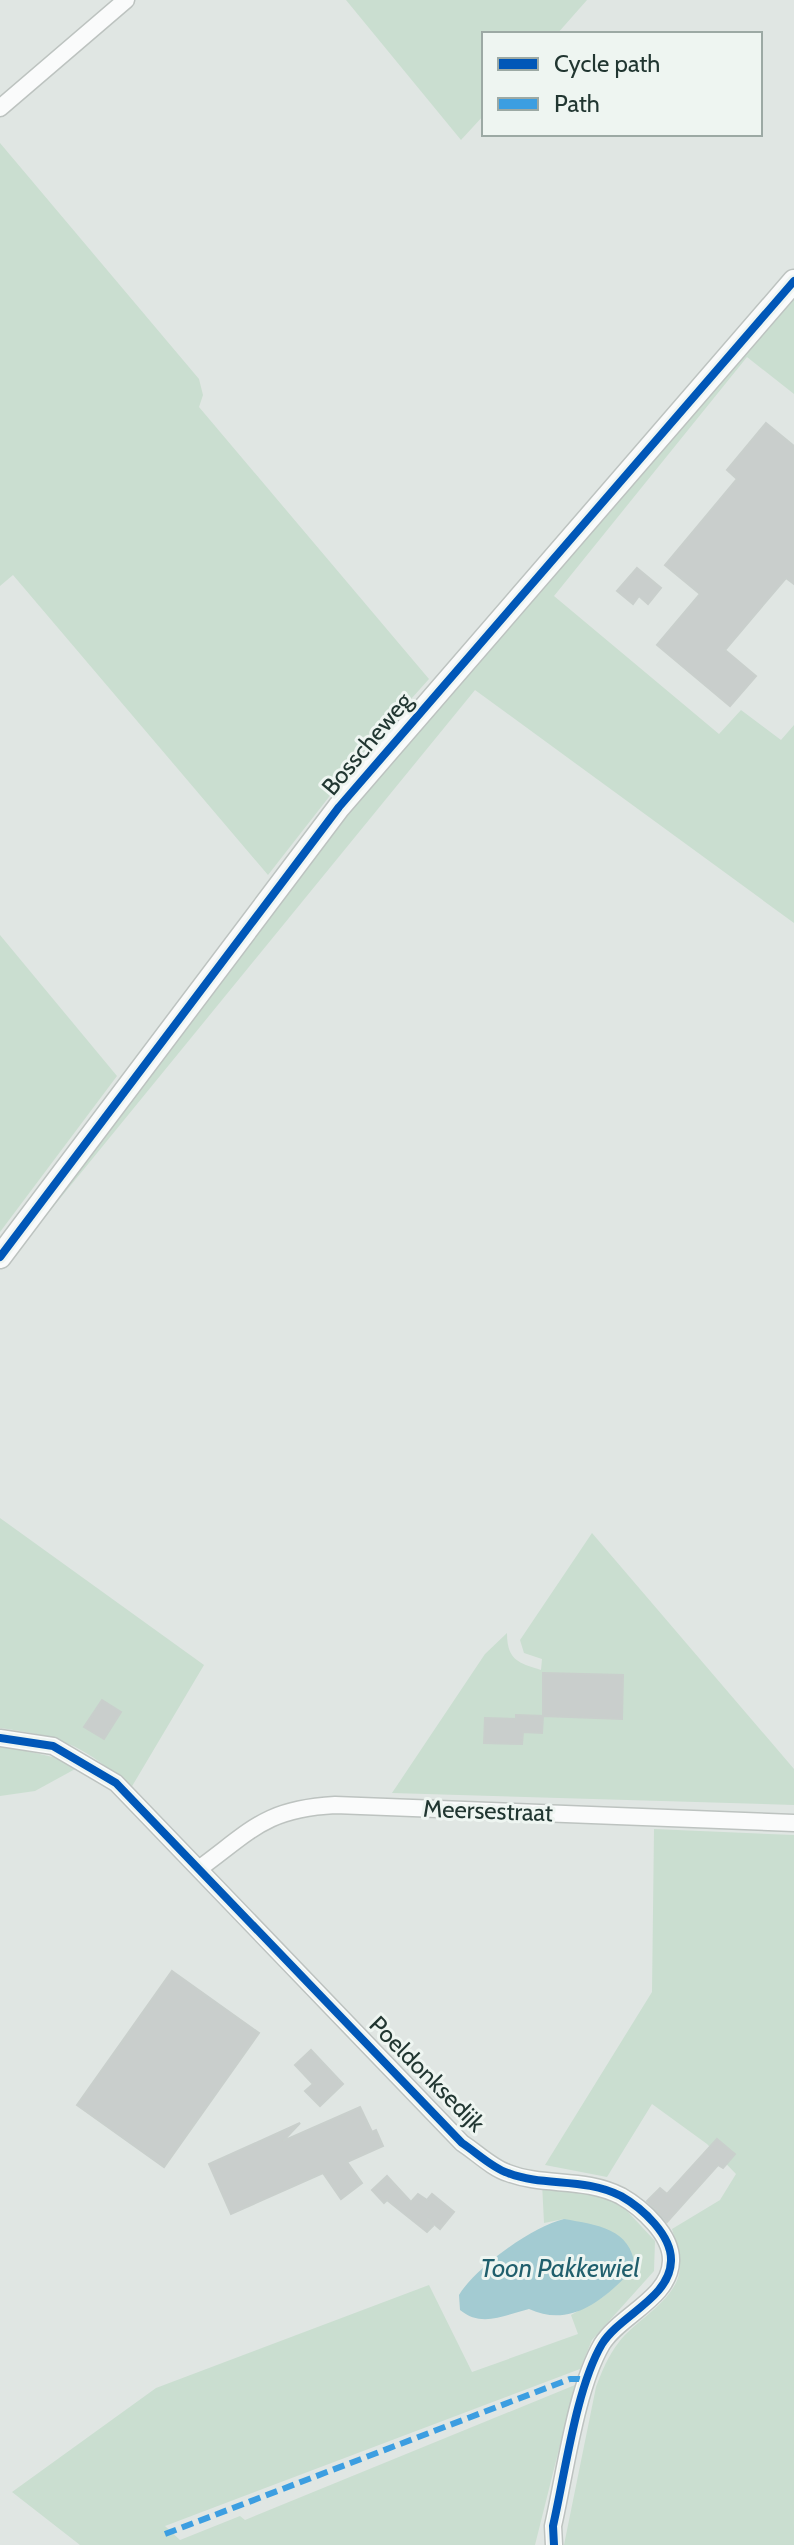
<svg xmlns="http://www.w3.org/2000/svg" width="794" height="2545" font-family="Cabin,sans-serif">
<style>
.green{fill:#caded0}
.water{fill:#a3cbd2}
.building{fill:#c9cecc;stroke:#c9cfcc;stroke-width:2}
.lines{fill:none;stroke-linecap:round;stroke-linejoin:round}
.street-casing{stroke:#bdc3c0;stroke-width:19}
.secondary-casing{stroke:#bdc3c0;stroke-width:25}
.street{stroke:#fafbfb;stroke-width:16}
.secondary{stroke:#fafbfb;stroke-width:22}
.quiet{stroke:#3c9ee1;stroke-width:6;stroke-dasharray:12 6;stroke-linecap:butt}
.cycleway-casing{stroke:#eef5f1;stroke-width:13}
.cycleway{stroke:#0057b8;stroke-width:8}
.labels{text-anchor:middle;stroke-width:6;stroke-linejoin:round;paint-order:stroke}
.street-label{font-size:24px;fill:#213631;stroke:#eef5f1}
.water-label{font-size:26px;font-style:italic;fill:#205f6d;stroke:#eef5f1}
</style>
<rect width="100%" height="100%" fill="#e0e6e3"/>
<path class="green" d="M346,0h241l-30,34h-73v81l-23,25z
M0,143l199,236 4,16 -4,12 230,272 -61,68 -100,128 -255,-300 -13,11z
M794,295v99l-47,-37 -193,239 165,138 22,-24 40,30 13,-15v198l-319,-233 -453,555 314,-424z
M0,935l117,141 -117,156z
M0,1518l204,147 -73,123c-48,-43 -67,-51 -131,-60z
M592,1533l202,236v36l-402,-12 93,-139 22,-21c0,26 10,30 34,37l1,-11 -18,-6 -4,-13z
M0,1745l53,12 24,11 -42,23 -35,5z
M654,1829l140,6v710h-230l32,-158c6,-16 12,-31 23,-45 17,-22 49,-37 59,-64 5,-15 -2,-34 -6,-49l48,-29 16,-26 -29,-30 -55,-40 -45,73 -62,-12 107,-173z
M542,2183l74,16 39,42 -1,30 -62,69 -12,29 -415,157 15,14 60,-24 5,4 330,-135 -40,160h-455l-68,-53 144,-104 273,-103 43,87 106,-38 -7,-19 32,-18 32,-30 -71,-48 -20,4z"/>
<path class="water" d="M564,2219c33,6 67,9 71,48 -29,31 -63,62 -106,42 -25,6 -47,19 -69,1l-1,-15c16,-27 74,-69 105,-76z"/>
<path class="building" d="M766,423l28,23v138l-8,-6 -61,72 31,26 -26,30 -73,-61 43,-51 -35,-29 72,-86 -10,-9z
M637,568l24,20 -13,16 -9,-8 -6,8 -16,-13z
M543,1673l80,2 -1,44 -79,-3z
M102,1700l19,12 -17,27 -20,-12z
M516,1715l27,1 -1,17 -19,-1 -1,12 -38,-1 1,-25 31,1z
M172,1971l87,62 -95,134 -87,-62z
M311,2050l32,34 -23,22 -15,-15 8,-7 -18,-19z
M360,2107l12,25 4,-2 7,16 -36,16 15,21 -21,16 -18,-26 -92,41 -22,-50 91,-41 -17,18z
M717,2139l18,15 -12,14 -5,-3 -51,57 -20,-21 13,-13 7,6z
M387,2176l24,26 7,-8 9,6 5,-6 22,18 -14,17 -13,-11 6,8 -6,6 -40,-32 -3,3 -12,-13z"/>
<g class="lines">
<g class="street-casing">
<path id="street" d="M0,108l126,-108
M0,1738l53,8 63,37 346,360c14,9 30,25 46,30 36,14 76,4 113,23 21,12 51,39 50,65 -1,37 -51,54 -69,83 -26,44 -37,130 -49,182l1,19
M200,1868c53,-39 66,-59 135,-63l459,18"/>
</g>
<g class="secondary-casing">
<path id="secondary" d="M0,1257l339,-450 455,-526"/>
</g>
<use href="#street" class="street"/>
<use href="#secondary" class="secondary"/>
<path class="quiet" d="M165,2534l405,-155h17"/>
<g class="cycleway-casing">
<path id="cycleway" d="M0,1257l339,-450 455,-526
M0,1738l53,8 63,37 346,360c14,9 30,25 46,30 36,14 76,4 113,23 21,12 51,39 50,65 -1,37 -51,54 -69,83 -26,44 -37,130 -49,182l1,19"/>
</g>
<use href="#cycleway" class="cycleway"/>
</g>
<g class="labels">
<g class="street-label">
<text transform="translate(367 744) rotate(-50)" y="8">Bosscheweg</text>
<text transform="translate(488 1811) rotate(2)" y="8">Meersestraat</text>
<text transform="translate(427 2074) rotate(45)" y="8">Poeldonksedijk</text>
</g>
<g class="water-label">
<text x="560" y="2277">Toon Pakkewiel</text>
</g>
</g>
<rect x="482" y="32" width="280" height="104" fill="#eef5f1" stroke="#9ca9a4" stroke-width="2"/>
<rect x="498" y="58" width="40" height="12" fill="#0057b8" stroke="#9ca9a4" stroke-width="2"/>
<text x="554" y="72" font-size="24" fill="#213631">Cycle path</text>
<rect x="498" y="98" width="40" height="12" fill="#3c9ee1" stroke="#9ca9a4" stroke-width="2"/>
<text x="554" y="112" font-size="24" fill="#213631">Path</text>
</svg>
